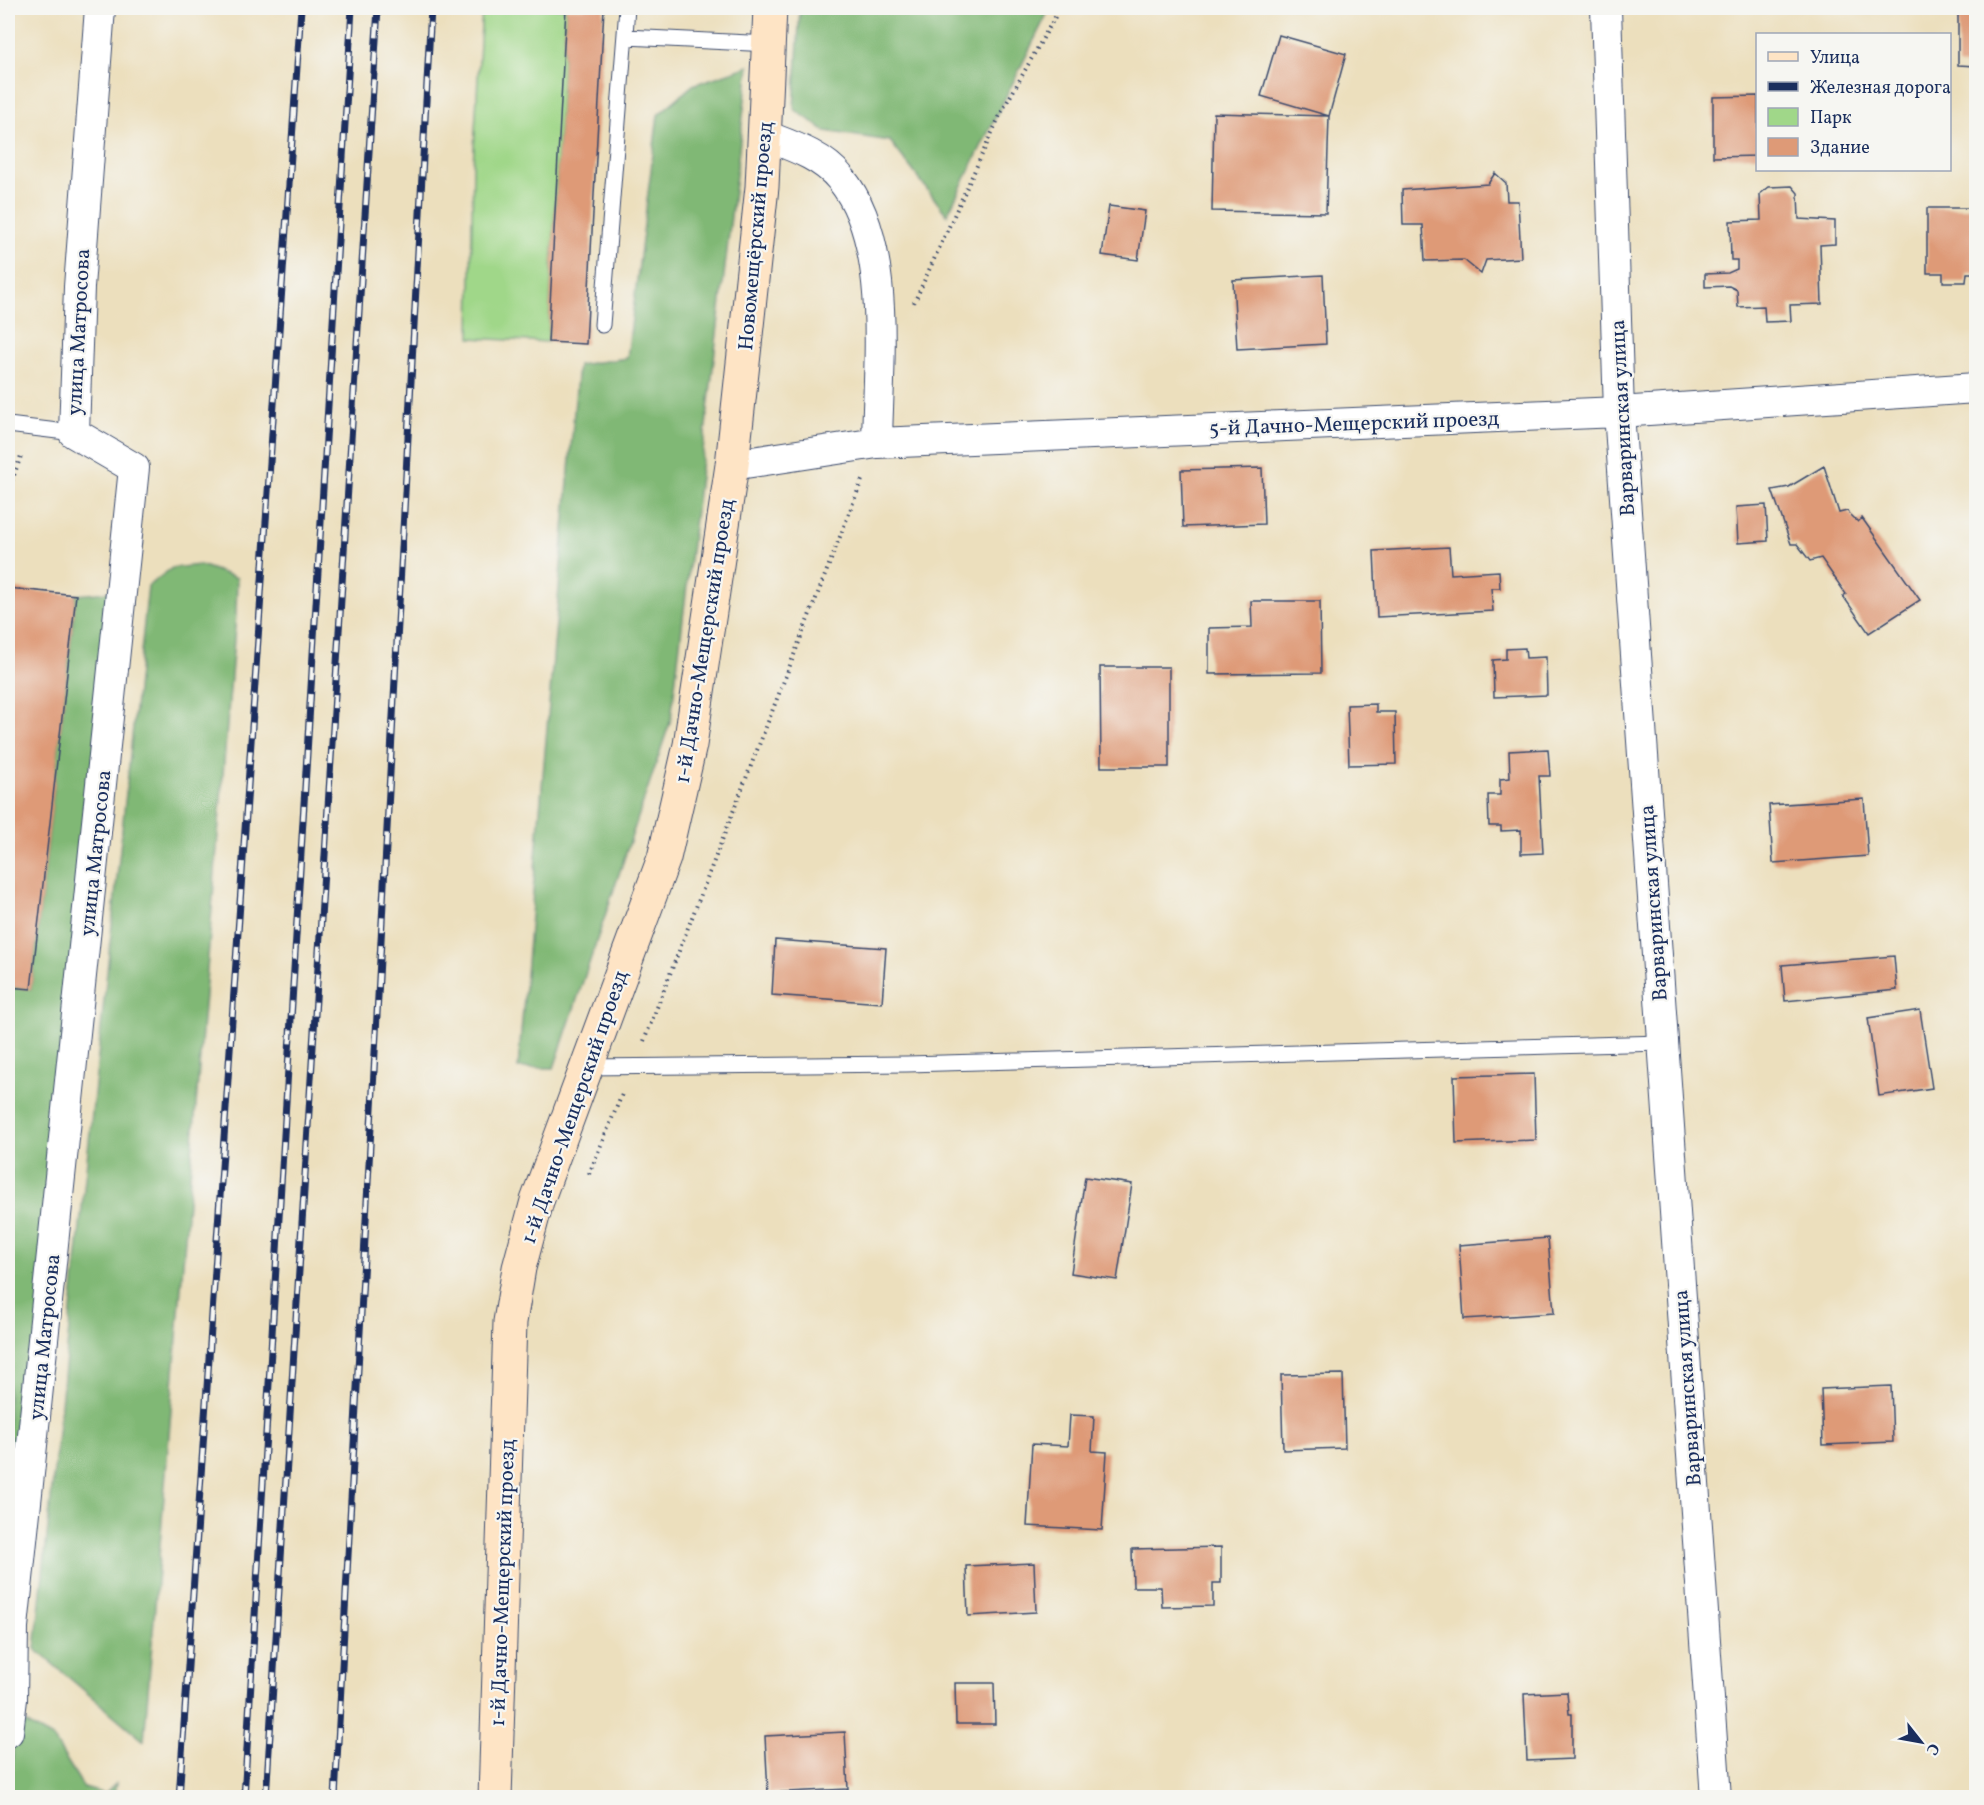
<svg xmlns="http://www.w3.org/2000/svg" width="1984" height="1805" font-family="Vollkorn,serif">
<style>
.green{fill:#a0d789;stroke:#5e8374;stroke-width:1.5}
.forest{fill:#80b875;stroke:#4e746a;stroke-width:1.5}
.building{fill:#de9a77}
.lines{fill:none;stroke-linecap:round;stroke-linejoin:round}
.lane-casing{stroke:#3a496c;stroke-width:17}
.street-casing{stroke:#3a496c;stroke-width:32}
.secondary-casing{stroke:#3a496c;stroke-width:35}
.path{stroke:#3a496c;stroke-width:4;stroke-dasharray:1.5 4.5;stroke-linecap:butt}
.lane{stroke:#fff;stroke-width:15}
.street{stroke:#fff;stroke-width:30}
.secondary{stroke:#fee4c5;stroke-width:33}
.rail-casing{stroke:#1b2f5e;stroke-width:7}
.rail{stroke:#f6f6f2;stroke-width:4.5;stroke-dasharray:14;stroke-linecap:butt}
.labels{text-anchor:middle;stroke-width:4.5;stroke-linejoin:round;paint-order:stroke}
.street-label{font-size:21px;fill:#1b2f5e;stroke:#f6f6f2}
</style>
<rect width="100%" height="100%" fill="#f6f6f2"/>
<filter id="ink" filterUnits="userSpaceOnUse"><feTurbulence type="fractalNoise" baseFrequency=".0167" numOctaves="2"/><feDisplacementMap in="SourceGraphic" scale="12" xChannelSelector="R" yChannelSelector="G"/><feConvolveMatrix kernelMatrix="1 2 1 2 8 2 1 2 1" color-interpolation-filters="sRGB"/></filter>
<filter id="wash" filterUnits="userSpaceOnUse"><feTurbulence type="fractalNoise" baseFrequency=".008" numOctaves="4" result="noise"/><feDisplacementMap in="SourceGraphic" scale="24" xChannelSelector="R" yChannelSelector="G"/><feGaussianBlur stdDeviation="1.35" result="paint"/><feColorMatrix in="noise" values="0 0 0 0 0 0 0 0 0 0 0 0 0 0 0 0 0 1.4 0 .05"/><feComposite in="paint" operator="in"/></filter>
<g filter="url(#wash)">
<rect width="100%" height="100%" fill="#ecdfbd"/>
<path class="green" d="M482,8h84l-18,334 -78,-4 3,-172z"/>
<path class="forest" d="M800,8h250l-103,207 -57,-74 -65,-10 -31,-22z
M749,66l-78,653 -117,349h-36l60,-703 49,-7 31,-243 35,-30z
M200,565l37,13 -1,37 -92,1126 -109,-92 113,-1063 24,-18z
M121,591l-113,1035v-427l3,-30h-3v-182l23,2 45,-394z
M16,1718l37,20 31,50 21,6 11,-11 -2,14 -105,1z"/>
<g id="blocks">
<path class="building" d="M566,8h38l-18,336 -38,-2z
M1432,8h81v5h-81z
M1958,8h18v58l-18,-1z
M1279,35l67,19 -17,62 -3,97 -114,-2 2,-98 115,3 -68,-20z
M1758,96v60l-45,1v-60z
M1495,173l11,10 1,18h11l3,57 -35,2 -5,14 -17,-14 -39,1 -2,-36h-20l-1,-35 86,-6z
M1792,186l6,7 1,26 36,2v23l-15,1 2,59 -32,1 1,16 -26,1 -1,-16 -26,1 -1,-17 -8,-4 -24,1v-13l23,-1 9,-4v-9h-6l-1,-39 31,-1 -1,-26 9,-7z
M1109,206l36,5 -7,49 -36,-5z
M1927,208h49v65h-9l-1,9h-23v-9h-16z
M1323,275l3,69 -89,5 -4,-69z
M1824,466l15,47 8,-2 11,11 4,-4 58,82 -51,33 -26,-37 3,-2 -25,-36 -11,3 -13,-17h-6l-19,-54 17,-3z
M1262,468l2,56 -81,3 -2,-57z
M1766,505l2,36 -30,2 -2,-36z
M1449,547l2,27 48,-3 1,17h-9l2,23 -116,6 -3,-66z
M8,588l68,7 -45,394 -23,-2z
M1251,601h69l1,72 -112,1v-46l43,-1z
M1525,648l1,10 20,-1 1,38 -53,2 -1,-37 13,-1v-10z
M1100,667h69v100h-68z
M1376,704v8h19l1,52 -47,1 -2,-60z
M1548,749l2,27h-11l4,77 -22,1v-24l-20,1v-5h-12l-1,-31h12v-16l10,-1 -1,-27z
M1864,799l4,57 -95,7 -4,-58z
M775,940l111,8 -4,55 -110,-8z
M1894,956l3,34 -112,11 -3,-36z
M1920,1010l12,78 -53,8 -11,-78z
M1534,1074l2,66 -80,3 -2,-67z
M1085,1177l47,7 -15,96 -46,-7z
M1548,1238l6,75 -90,6 -5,-74z
M1343,1374l2,74 -62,2 -2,-75z
M1891,1386l2,56 -70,3 -2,-56z
M1070,1415l24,1 -2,35 15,1 -5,78 -75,-4 5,-82 36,2z
M1221,1547v36h-8v23l-51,1 -1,-20h-28l-1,-38z
M1034,1563l2,49 -68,4 -2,-50z
M955,1683h39l1,41h-39z
M1567,1692l2,22h3v45l-45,2 -3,-67z
M845,1732l3,57 -80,4 -3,-57z"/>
</g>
</g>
<g filter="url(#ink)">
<use href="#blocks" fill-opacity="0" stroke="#3a496c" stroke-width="1.5"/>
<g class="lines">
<g class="lane-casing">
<path id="lane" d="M626,37l144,7
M602,325l25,-317
M8,425l66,8
M585,1067l322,-3 755,-21"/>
</g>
<g class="street-casing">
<path id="street" d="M1606,8l13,404 97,1386
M766,136c26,10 57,20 75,43 52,63 37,187 36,264
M732,465l145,-22 742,-31 357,-24
M8,1732l4,-33 1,-72 121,-1159 -60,-35 5,-146 21,-279"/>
</g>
<g class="secondary-casing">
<path id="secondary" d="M495,1798l15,-476 9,-54 18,-67 127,-343 26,-113 42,-280 30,-278 8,-179"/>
</g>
<path class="path" d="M914,303l87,-190 59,-105
M8,492l14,-39
M644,1041l218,-561
M589,1174l34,-82"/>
<use href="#lane" class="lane"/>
<use href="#street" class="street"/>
<use href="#secondary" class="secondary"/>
<g class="rail-casing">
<path id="rail" d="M179,1798l122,-1790
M244,1798l108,-1790
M266,1798l112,-1790
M335,1798l96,-1790"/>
</g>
<use href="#rail" class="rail"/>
</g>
</g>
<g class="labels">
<g class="street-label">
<text transform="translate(755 236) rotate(-85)" y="7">Новомещёрский проезд</text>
<text transform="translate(78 332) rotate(-87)" y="7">улица Матросова</text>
<text transform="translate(1622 418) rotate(-93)" y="7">Варваринская улица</text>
<text transform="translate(1354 423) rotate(-2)" y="7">5-й Дачно-Мещерский проезд</text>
<text transform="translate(704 641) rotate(-81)" y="7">1-й Дачно-Мещерский проезд</text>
<text transform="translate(95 853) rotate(-84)" y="7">улица Матросова</text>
<text transform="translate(1653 903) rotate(-94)" y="7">Варваринская улица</text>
<text transform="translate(574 1107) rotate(-71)" y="7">1-й Дачно-Мещерский проезд</text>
<text transform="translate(44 1337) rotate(-84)" y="7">улица Матросова</text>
<text transform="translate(1687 1388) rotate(-94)" y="7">Варваринская улица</text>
<text transform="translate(502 1583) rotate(-88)" y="7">1-й Дачно-Мещерский проезд</text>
</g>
</g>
<rect width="1984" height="1805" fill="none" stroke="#f6f6f2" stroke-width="30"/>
<rect x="1756" y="33" width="195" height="138" fill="#f6f6f2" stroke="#9ea6b7" stroke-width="1.5"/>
<rect x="1768" y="52" width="30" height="9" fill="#fee4c5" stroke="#9ea6b7" stroke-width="1.5"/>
<text x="1810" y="63" font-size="18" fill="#1b2f5e">Улица</text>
<rect x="1768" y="82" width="30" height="9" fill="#1b2f5e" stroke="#9ea6b7" stroke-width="1.5"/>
<text x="1810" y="93" font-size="18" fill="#1b2f5e">Железная дорога</text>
<rect x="1768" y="108" width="30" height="18" fill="#a0d789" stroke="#9ea6b7" stroke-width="1.5"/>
<text x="1810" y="123" font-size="18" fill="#1b2f5e">Парк</text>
<rect x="1768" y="138" width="30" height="18" fill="#de9a77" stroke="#9ea6b7" stroke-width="1.5"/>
<text x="1810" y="153" font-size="18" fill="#1b2f5e">Здание</text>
<g transform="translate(1921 1742) rotate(121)" stroke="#f6f6f2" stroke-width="4.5" paint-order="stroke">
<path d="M0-4.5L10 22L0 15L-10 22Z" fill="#1b2f5e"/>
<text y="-9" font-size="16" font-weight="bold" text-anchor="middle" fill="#1b2f5e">С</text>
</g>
</svg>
